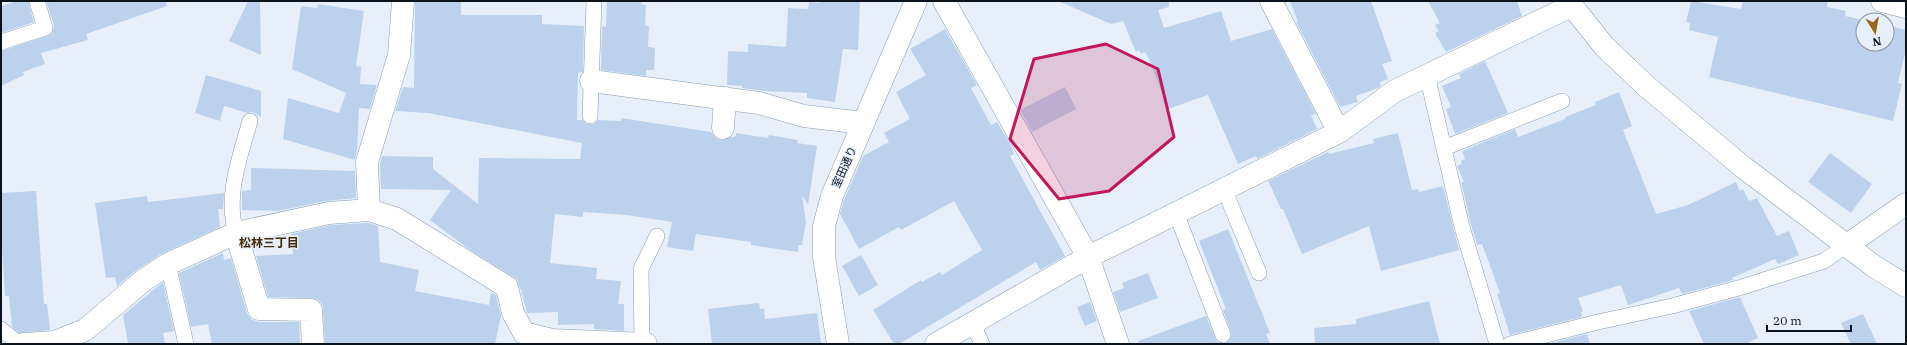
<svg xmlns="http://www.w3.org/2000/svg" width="1907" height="345" font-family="'IBM Plex Serif','Noto Sans JP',serif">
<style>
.building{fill:#bcd2ec}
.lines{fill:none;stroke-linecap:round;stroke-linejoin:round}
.service-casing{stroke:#889db5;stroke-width:16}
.minor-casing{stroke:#889db5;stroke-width:23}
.tertiary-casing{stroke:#889db5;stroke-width:23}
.service{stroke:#fff;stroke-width:15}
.minor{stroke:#fff;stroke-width:22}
.tertiary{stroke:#fff;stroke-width:22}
.marked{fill:#c2185b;fill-opacity:0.2;stroke:#c2185b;stroke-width:3;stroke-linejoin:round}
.labels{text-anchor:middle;stroke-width:3;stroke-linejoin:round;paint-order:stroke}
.street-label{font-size:11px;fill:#0a121b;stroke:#e7f0fa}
.neighbourhood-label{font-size:12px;font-weight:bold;fill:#442c08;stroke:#e7f0fa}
</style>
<rect width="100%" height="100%" fill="#e7f0fa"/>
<path class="building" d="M18,1h10l6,21 -33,11v-27z
M46,1h120l1,5 -81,28 2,6 -47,13 4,11 -22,8 1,3 -23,11v-35l51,-17 2,-9z
M248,1h12l1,54 -32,-14z
M415,1h46v14h81v9l42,2 -1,46 -5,1 -1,47h5l4,4h8l4,-4 23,1v-3l90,14 5,6 6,2 14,-4v-3l32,5 1,-3 29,5 -1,3 20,3 -9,59 -6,-10 4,27 -4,23h-4v7l-47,-7v-3l-55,-8 -3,17 -26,-4 5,-25 -45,-7 -44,-3v5l-28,-3 -5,49 47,5 -1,11 25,2 -3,23h6v27l-30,-2v-5l-36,1v-13l-31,1 -6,-22 3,1 -4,-3 -3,-10 -47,-29 -40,-30 21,-30 -70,-1 -1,-25 2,-8 51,1v12l45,35 1,-46 101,1 2,-16 -154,-30 -33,-2 8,-24 11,1z
M607,1h34v3l5,1 -1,21h4l-1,21 7,1 -1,22h-8v6l-45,-6 1,-44 4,1z
M820,1h40l-2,49 -15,-1 -8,53 -28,-4v-5l-43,-2 -22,-3v-2l-15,-1 1,-34 20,1v-8l38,3 2,-39 20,1 1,-7 11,1z
M1058,1h111v6l-11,3 6,18 57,-17 10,30 41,-12 44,85 -5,1 6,14 -60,30 -1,-3 -18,8 -30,-69 -40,14 -19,-50 -4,-7 -4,2 -2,-4 -3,2 -13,-31 -12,3z
M1290,1h81l21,60 -10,3 6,15 -8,3 1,4 -3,2 -22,8 2,6 -18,5 -44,-85h2z
M1428,1h89l5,15 -76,36 -11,-19 4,-2 -4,-6 5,-2z
M1691,1l50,8 2,-8h85l-1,6 19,4 -1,5 18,4v24h24v-19l19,5v19l-8,34 4,1 -9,37 -184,-44 9,-40 -29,-7 1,-7 -4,-1z
M318,4l46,7 -8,55 5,1 -1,17 17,1 -7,24 -11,-1 -2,43 -2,9 -72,-21 5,-41 51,15 7,-20 -54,-24 9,-63 16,2z
M945,29l32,56 -6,3 20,37 6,-3 13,21 4,11 -4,2 55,100 -25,14 -4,-8 -137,82h-5l-21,-34 48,-30 1,2 18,-10 2,3 40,-25 -28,-49 -53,29 -2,-3 -40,22 -19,-35 4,-14 19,-44 26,-14 -5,-9 26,-14 -14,-27 30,-17 -16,-26z
M1485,61l23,52 -53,21 -9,-25 5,-2 -9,-21 19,-8 -2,-4z
M206,75l55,16v26l-9,-5 -5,1 -23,-7 -4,15 -25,-8z
M1065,87l11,22 -44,23 -12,-22z
M1619,92l13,34 -9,4 33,84 32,-9 48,-23 4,9 3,-2 6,12 8,-3 20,38 12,-5 10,24 -21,9 -3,-5 -43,19 1,2 -51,14 -3,-6 -51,17 -7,-20 -43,13 5,13 -2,1 1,5 -72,18 -13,-41 3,-1 -18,-49 -5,1 -6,-20 -10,-43h3l-7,-16 5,-2 -1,-3 4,-2 -3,-8 53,-22 3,8 47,-18v-2l31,-12 -1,-3z
M1398,133l14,57 6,-1 1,3 24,-6 16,64 -78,21 -12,-45 -67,28 -19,-45h-2l-13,-28 60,-29 1,2 45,-11 -1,-4z
M1830,153l42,31 -21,29 -43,-31z
M251,168l104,3 1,27 -30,3 -48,10 -36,-1v-19l9,-1z
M36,191l8,113h3l3,26 -30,3 -8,-6 -3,-31h-4l-4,-66v-37z
M224,193l-1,16h-5l2,18 -59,27 -24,16 -20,16 -2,-9 -9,1 -11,-75 52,-7 1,6z
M368,223l10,3 2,36 39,8 -4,21 74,14 2,-13 5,3 5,20 -6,29h-170l-2,-35 -1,-5 -5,-5 -6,-1 -43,-1 -12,-41 37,-2 -2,-20 40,-9z
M1228,229l42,104 -4,1 4,10h-131l-1,-3 68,-25 11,26 9,1 4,-3 1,-8 -8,-22 3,-1 -27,-68z
M223,253l1,7 7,-2 16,55 4,6 8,3h40l1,22h-88l-4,-20 -17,3 -12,-54z
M861,255l17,30 -19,11 -17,-30z
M1148,273l10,25 -38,14 -7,-20 11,-4 -2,-5z
M163,282l11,49 -11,2 2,11h-37l-5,-29z
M1740,297l18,41 -13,6h-41l-15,-33z
M1429,301l11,43h-125l-1,-16 42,-4v-5z
M1090,302l7,19 -12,5 -8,-19z
M759,303l1,6 4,-1 1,11 52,-6 4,31h-109l-4,-35z
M1863,314l14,30h-26l-10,-21z
M1587,334l3,10h-43z"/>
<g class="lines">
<g class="service-casing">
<path id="service" d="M1,42l44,-14 -8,-27
M1427,75l35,152 35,117
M590,116l4,-115
M1444,148l118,-47
M1224,189l35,84
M1176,213l47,122
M236,233c-11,-38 4,-76 14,-112
M168,264l18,80
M973,324l9,20
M1,329l18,15
M642,343l-1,-74 16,-33
M1510,344l88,-22 74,-16 70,-19 82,-26 23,-16"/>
</g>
<g class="minor-casing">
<path id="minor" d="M944,1l144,256 30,87
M1271,1l68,131
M1882,1l24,6
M591,81l168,22 45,13 59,7
M723,128l2,-30
M369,210l-2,-48 32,-107 4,-54
M236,233l23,76 52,1 2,34
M1847,245l59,-41
M24,344l31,-2 30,-12 59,-50 24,-16 68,-31 93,-20 40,-3 28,9 110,68 6,26 11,20 28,7 94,4
M936,344l152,-87 251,-125 56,-41 176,-85"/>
</g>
<g class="tertiary-casing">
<path id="tertiary" d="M1568,1l36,45 42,40 97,81 132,100 31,19
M838,344l-14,-87v-31l8,-30 84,-195"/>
</g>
<use href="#service" class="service"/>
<use href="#minor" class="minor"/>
<use href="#tertiary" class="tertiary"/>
</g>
<path class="marked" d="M1106,44l52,25 16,68 -65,54 -50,8 -49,-60 24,-80z"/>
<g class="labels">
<g class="street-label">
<text transform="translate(844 167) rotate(-66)" y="4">室田通り</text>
</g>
<g class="neighbourhood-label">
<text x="269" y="247">松林三丁目</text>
</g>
</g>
<rect width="1907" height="345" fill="none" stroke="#0a121b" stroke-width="4"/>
<g transform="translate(1875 32) rotate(169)"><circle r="19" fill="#e7f0fa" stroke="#8f97a1"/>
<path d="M0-3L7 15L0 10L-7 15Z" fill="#99671b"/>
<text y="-6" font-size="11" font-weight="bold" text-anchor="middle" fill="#0a121b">N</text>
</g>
<path d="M1767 325v6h84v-6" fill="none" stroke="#0a121b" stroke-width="2"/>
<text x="1773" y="325" font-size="12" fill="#0a121b" stroke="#e7f0fa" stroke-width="3" paint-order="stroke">20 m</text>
</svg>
